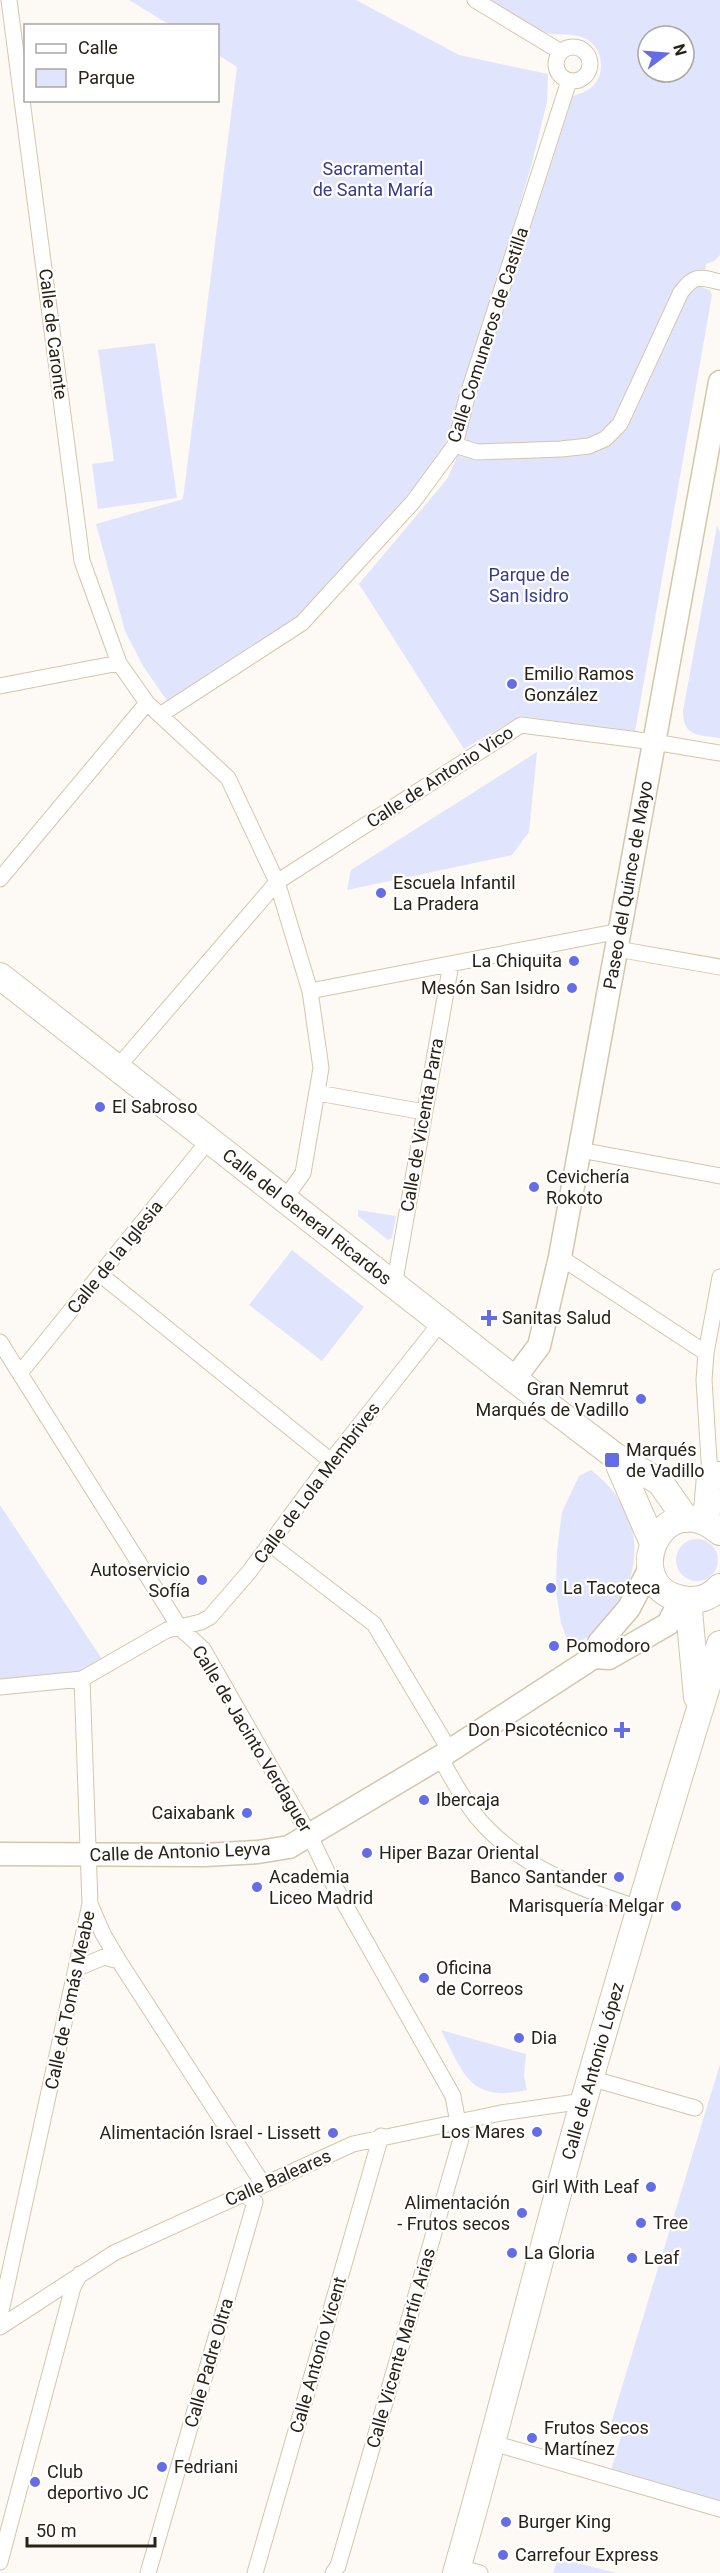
<svg xmlns="http://www.w3.org/2000/svg" width="720" height="2573" font-family="Roboto,sans-serif">
<style>
.green{fill:#e0e5fd;fill-rule:evenodd}
.lines{fill:none;stroke-linecap:round;stroke-linejoin:round}
.street-casing{stroke:#d5c6a9;stroke-width:17}
.secondary-casing{stroke:#d5c6a9;stroke-width:25}
.primary-casing{stroke:#d5c6a9;stroke-width:28}
.street{stroke:#fff;stroke-width:15}
.secondary{stroke:#fff;stroke-width:22}
.primary{stroke:#fff;stroke-width:26}
.poi-dot{fill:#646de6;stroke:#fff;stroke-width:2}
.labels{text-anchor:middle;stroke-width:4.5;stroke-linejoin:round;paint-order:stroke}
.park-label{font-size:18px;fill:#363a91;stroke:#fff}
.street-label{font-size:18px;fill:#282217;stroke:#fff}
.poi-label{font-size:18px;fill:#282217;stroke:#fff;text-anchor:start}
</style>
<rect width="100%" height="100%" fill="#fdf9f4"/>
<path class="green" d="M129,0h227l103,55 89,19 -1,28 -15,61 -51,172 -5,7 -33,110 -131,160 -144,90 -25,-36 -18,-35 -29,-107 87,-25 54,-432 -19,-12v-29l-48,-1z
M485,0h235v255l-6,6 -8,3 -3,24 7,2 2,5 -77,437 -115,-16 -56,33 -105,-165 88,-105 8,-17 118,-366c6,-2 15,-5 20,-10 14,-15 9,-40 -9,-48 -14,-6 -27,-1 -41,-6 -20,-7 -39,-22 -58,-32zM648,36h36v36h-36z
M155,343l22,155 -79,11 -6,-45 22,-3 -16,-111z
M717,526l3,6v206c-21,-3 -37,-1 -37,-27z
M537,752l-8,80 -17,23 -165,35 4,-20z
M358,1210l38,6 -4,22 -4,2 -30,-24z
M292,1250l72,57 -42,54 -73,-56z
M591,1470c45,34 57,85 27,135 -4,6 -7,15 -12,20 -9,9 -25,15 -36,22l-9,-24 -5,-32 1,-40 5,-39 17,-36z
M0,1505l106,160 -24,14 -82,8z
M676 1560a21 21 0 1 1 42 0a21 21 0 1 1-42 0Z
M441,2030l85,24 -2,22 3,14c-58,13 -63,-16 -86,-60z
M720,2064v438l-109,-32 13,-43 -13,-4z
M558,2558l58,15h-63z"/>
<g class="lines">
<g class="street-casing">
<path id="street" d="M9,0l73,561 37,102 28,40 81,75 49,104 33,109 11,77 -18,105 -19,27
M475,0l86,52
M556 64a17 17 0 1 1 34 0a17 17 0 1 1-34 0Z
M455,445l22,7 84,-3 28,-3 16,-7 15,-15 61,-132c14,-18 18,-15 39,-10
M0,686l119,-23
M160,715l142,-92 111,-121 42,-57 12,-48 102,-316
M0,879l147,-176
M617,949l103,18
M310,991l310,-60
M117,1068l160,-186 244,-157 133,17 66,11
M318,1093l106,19
M580,1150l140,26
M560,1257l146,96
M101,1275l230,186
M394,1286l57,-322
M0,1342l180,286 23,21 107,187 20,42 123,218 8,43 -123,427 -5,7
M20,1373l189,-233
M710,1476l-6,-96 2,-27 14,-76
M270,1544l104,80 76,127
M0,1687l82,-8 85,-49 34,-8 9,-5 39,-45 82,-111 110,-139
M440,1757c11,20 22,41 36,59 41,50 104,73 163,92
M90,1904l13,30 16,27
M78,1968l26,-11 15,4 144,223
M590,2078l105,30
M0,2316l90,-412 -8,-225
M0,2327l114,-74 239,-109 148,-31 83,-12
M493,2443l227,66
M0,2562l73,-275 7,-13
M458,2567l22,6
M148,2573l107,-371 -12,-8
M255,2573l126,-437"/>
</g>
<g class="secondary-casing">
<path id="secondary" d="M514,1379l25,-33 21,-89 160,-875
M594,1657l5,-14 30,-35 21,-40
M0,1854l204,1 54,-3 31,-5 151,-90 154,-100 15,1 59,-34 13,-25"/>
</g>
<g class="primary-casing">
<path id="primary" d="M0,976l514,403 101,77 45,26 26,37
M615,1456l38,87
M706,1522l4,-46 10,-1
M720,1532c-60,-51 -102,56 -38,67 14,3 28,-1 38,-12
M688,1600l9,97
M456,2573c45,-157 83,-316 128,-473 44,-153 89,-305 136,-456"/>
</g>
<use href="#street" class="street"/>
<use href="#secondary" class="secondary"/>
<use href="#primary" class="primary"/>
</g>
<g class="poi-dot">
<circle cx="512" cy="684" r="6"/>
<circle cx="381" cy="893" r="6"/>
<circle cx="574" cy="961" r="6"/>
<circle cx="572" cy="988" r="6"/>
<circle cx="100" cy="1107" r="6"/>
<circle cx="534" cy="1187" r="6"/>
<path d="M486 1309h6v6h6v6h-6v6h-6v-6h-6v-6h6z"/>
<circle cx="641" cy="1399" r="6"/>
<rect x="604" y="1452" width="16" height="16" rx="3"/>
<circle cx="202" cy="1580" r="6"/>
<circle cx="551" cy="1588" r="6"/>
<circle cx="554" cy="1646" r="6"/>
<path d="M619 1721h6v6h6v6h-6v6h-6v-6h-6v-6h6z"/>
<circle cx="424" cy="1800" r="6"/>
<circle cx="247" cy="1813" r="6"/>
<circle cx="367" cy="1853" r="6"/>
<circle cx="619" cy="1877" r="6"/>
<circle cx="257" cy="1887" r="6"/>
<circle cx="676" cy="1906" r="6"/>
<circle cx="424" cy="1978" r="6"/>
<circle cx="519" cy="2038" r="6"/>
<circle cx="537" cy="2132" r="6"/>
<circle cx="333" cy="2133" r="6"/>
<circle cx="651" cy="2187" r="6"/>
<circle cx="522" cy="2213" r="6"/>
<circle cx="641" cy="2223" r="6"/>
<circle cx="512" cy="2253" r="6"/>
<circle cx="632" cy="2258" r="6"/>
<circle cx="532" cy="2438" r="6"/>
<circle cx="162" cy="2467" r="6"/>
<circle cx="35" cy="2482" r="6"/>
<circle cx="506" cy="2522" r="6"/>
<circle cx="503" cy="2555" r="6"/>
</g>
<g class="labels">
<g class="park-label">
<text x="373" y="175">Sacramental<tspan x="373" dy="21">de Santa María</tspan></text>
<text x="529" y="581">Parque de<tspan x="529" dy="21">San Isidro</tspan></text>
</g>
<g class="street-label">
<text transform="translate(53 334) rotate(83)" y="6">Calle de Caronte</text>
<text transform="translate(488 335) rotate(-72)" y="6">Calle Comuneros de Castilla</text>
<text transform="translate(440 777) rotate(-33)" y="6">Calle de Antonio Vico</text>
<text transform="translate(628 885) rotate(-80)" y="6">Paseo del Quince de Mayo</text>
<text transform="translate(422 1125) rotate(-80)" y="6">Calle de Vicenta Parra</text>
<text transform="translate(307 1217) rotate(38)" y="6">Calle del General Ricardos</text>
<text transform="translate(115 1257) rotate(-51)" y="6">Calle de la Iglesia</text>
<text transform="translate(317 1483) rotate(-53)" y="6">Calle de Lola Membrives</text>
<text transform="translate(252 1739) rotate(59)" y="6">Calle de Jacinto Verdaguer</text>
<text transform="translate(180 1852) rotate(-2)" y="6">Calle de Antonio Leyva</text>
<text transform="translate(70 2000) rotate(-78)" y="6">Calle de Tomás Meabe</text>
<text transform="translate(593 2071) rotate(-74)" y="6">Calle de Antonio López</text>
<text transform="translate(278 2178) rotate(-24)" y="6">Calle Baleares</text>
<text transform="translate(401 2348) rotate(-74)" y="6">Calle Vicente Martín Arias</text>
<text transform="translate(318 2355) rotate(-74)" y="6">Calle Antonio Vicent</text>
<text transform="translate(209 2363) rotate(-74)" y="6">Calle Padre Oltra</text>
</g>
<g class="poi-label">
<text x="524" y="680">Emilio Ramos<tspan x="524" dy="21">González</tspan></text>
<text x="393" y="889">Escuela Infantil<tspan x="393" dy="21">La Pradera</tspan></text>
<text x="562" y="967" text-anchor="end">La Chiquita</text>
<text x="560" y="994" text-anchor="end">Mesón San Isidro</text>
<text x="112" y="1113">El Sabroso</text>
<text x="546" y="1183">Cevichería<tspan x="546" dy="21">Rokoto</tspan></text>
<text x="502" y="1324">Sanitas Salud</text>
<text x="629" y="1395" text-anchor="end">Gran Nemrut<tspan x="629" dy="21">Marqués de Vadillo</tspan></text>
<text x="626" y="1456">Marqués<tspan x="626" dy="21">de Vadillo</tspan></text>
<text x="190" y="1576" text-anchor="end">Autoservicio<tspan x="190" dy="21">Sofía</tspan></text>
<text x="563" y="1594">La Tacoteca</text>
<text x="566" y="1652">Pomodoro</text>
<text x="608" y="1736" text-anchor="end">Don Psicotécnico</text>
<text x="436" y="1806">Ibercaja</text>
<text x="235" y="1819" text-anchor="end">Caixabank</text>
<text x="379" y="1859">Hiper Bazar Oriental</text>
<text x="269" y="1883">Academia<tspan x="269" dy="21">Liceo Madrid</tspan></text>
<text x="607" y="1883" text-anchor="end">Banco Santander</text>
<text x="664" y="1912" text-anchor="end">Marisquería Melgar</text>
<text x="436" y="1974">Oficina<tspan x="436" dy="21">de Correos</tspan></text>
<text x="531" y="2044">Dia</text>
<text x="525" y="2138" text-anchor="end">Los Mares</text>
<text x="321" y="2139" text-anchor="end">Alimentación Israel - Lissett</text>
<text x="639" y="2193" text-anchor="end">Girl With Leaf</text>
<text x="510" y="2209" text-anchor="end">Alimentación<tspan x="510" dy="21">- Frutos secos</tspan></text>
<text x="653" y="2229">Tree</text>
<text x="524" y="2259">La Gloria</text>
<text x="644" y="2264">Leaf</text>
<text x="544" y="2434">Frutos Secos<tspan x="544" dy="21">Martínez</tspan></text>
<text x="174" y="2473">Fedriani</text>
<text x="47" y="2478">Club<tspan x="47" dy="21">deportivo JC</tspan></text>
<text x="518" y="2528">Burger King</text>
<text x="515" y="2561">Carrefour Express</text>
</g>
</g>
<rect x="24" y="24" width="195" height="78" fill="#ffffff" stroke="#a9a7a2" stroke-width="1.5"/>
<rect x="36" y="44" width="30" height="9" fill="#ffffff" stroke="#a9a7a2" stroke-width="1.5"/>
<text x="78" y="54" font-size="18" fill="#282217">Calle</text>
<rect x="36" y="69" width="30" height="18" fill="#e0e5fd" stroke="#a9a7a2" stroke-width="1.5"/>
<text x="78" y="84" font-size="18" fill="#282217">Parque</text>
<g transform="translate(666 54) rotate(74)"><circle r="28" fill="#ffffff" stroke="#a9a7a2" stroke-width="1.5"/>
<path d="M0-4.5L10 22L0 15L-10 22Z" fill="#646de6"/>
<text y="-9" font-size="16" font-weight="bold" text-anchor="middle" fill="#282217">N</text>
</g>
<path d="M27 2537v9h128v-9" fill="none" stroke="#282217" stroke-width="3"/>
<text x="36" y="2537" font-size="18" fill="#282217" stroke="#ffffff" stroke-width="4.5" paint-order="stroke">50 m</text>
</svg>
